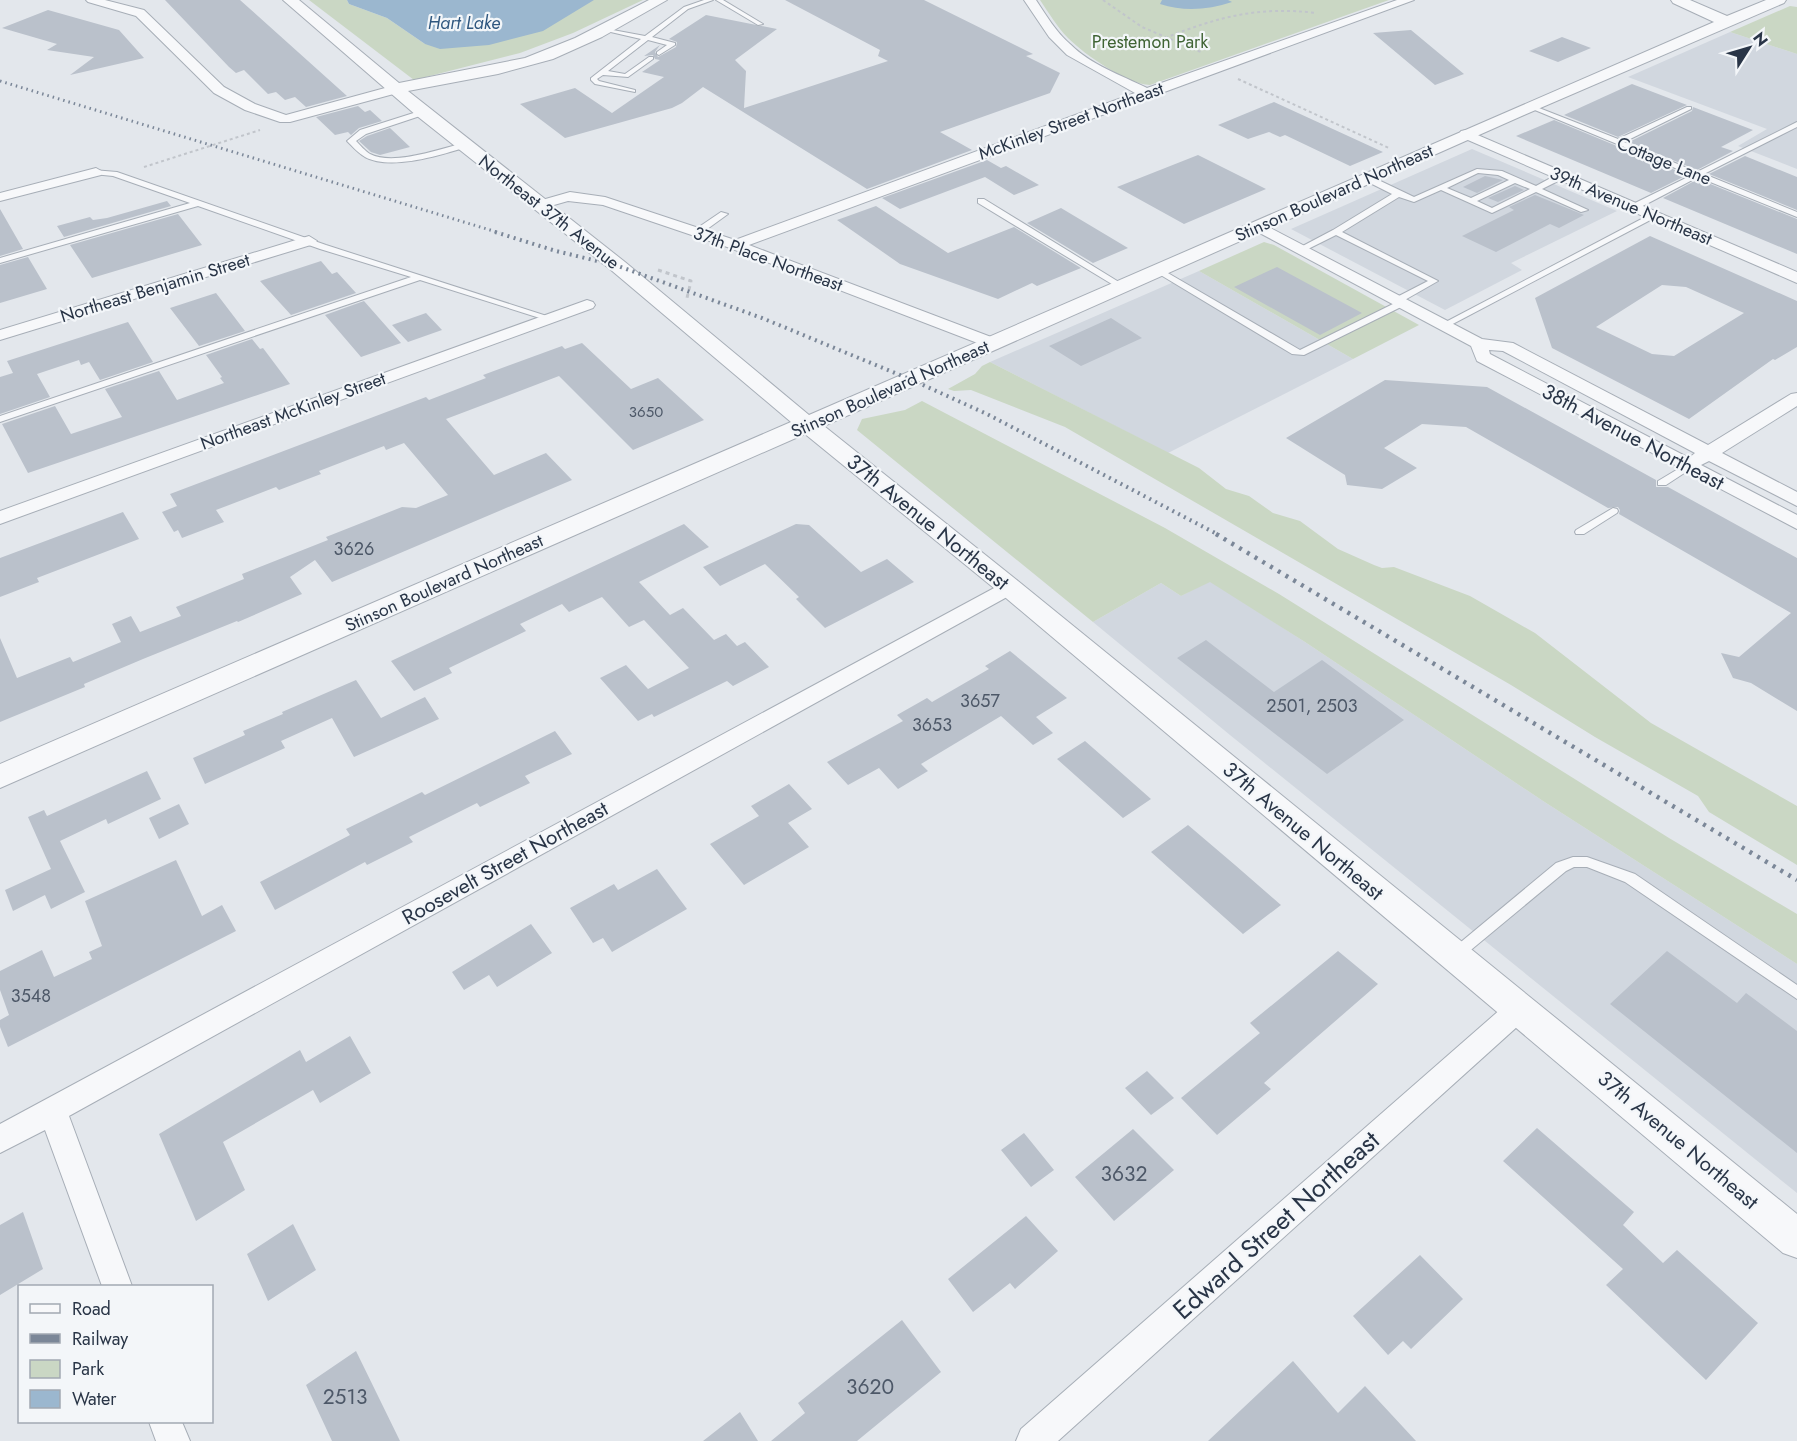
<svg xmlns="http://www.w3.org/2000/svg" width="1797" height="1441" font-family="Jost,sans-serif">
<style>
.built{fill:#d1d7df}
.green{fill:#cad7c4}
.water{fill:#9bb7cf}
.building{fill:#bac1cb;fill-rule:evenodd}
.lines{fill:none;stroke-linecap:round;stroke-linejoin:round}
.service-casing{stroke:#a7aeb7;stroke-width:2}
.minor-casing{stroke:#a7aeb7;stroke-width:2}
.tertiary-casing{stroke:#a7aeb7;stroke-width:2}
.path-far1{stroke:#c1c5cb;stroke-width:2;stroke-dasharray:3 3;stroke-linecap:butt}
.path{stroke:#c1c5cb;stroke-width:3;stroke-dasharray:4 4;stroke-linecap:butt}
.service{fill:#f7f8fa;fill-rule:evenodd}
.minor{fill:#f7f8fa;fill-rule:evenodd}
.tertiary{fill:#f7f8fa;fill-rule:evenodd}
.rail-far2{stroke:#7b8798;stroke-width:3;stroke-dasharray:1.5 4;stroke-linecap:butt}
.rail-far1{stroke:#7b8798;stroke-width:4;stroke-dasharray:2 4.5;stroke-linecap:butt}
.rail{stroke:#7b8798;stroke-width:4.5;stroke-dasharray:3 6;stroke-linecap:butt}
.labels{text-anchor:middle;stroke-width:4.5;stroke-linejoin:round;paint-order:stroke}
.far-number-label{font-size:15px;fill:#4d5868}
.far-water-label{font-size:18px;font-style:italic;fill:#2f577f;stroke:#f3f6f9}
.far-park-label{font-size:18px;fill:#406435;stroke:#f3f6f9}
.far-street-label{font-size:18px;fill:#293547;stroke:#f3f6f9}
.number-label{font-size:18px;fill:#4d5868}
.street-label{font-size:21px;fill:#293547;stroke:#f3f6f9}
.near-number-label{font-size:21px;fill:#4d5868}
.near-street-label{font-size:26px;fill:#293547;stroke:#f3f6f9}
</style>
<rect width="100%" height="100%" fill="#e3e7ec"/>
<path class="built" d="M1730,32l67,22v115l-59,-23 29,-17 -139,-52z
M1472,149l145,62 -106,52 11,7 -77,40 -154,-81z
M1199,271l154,88 -185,94 -178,-91z
M1210,581l95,61 238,159 254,163v229l-567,-458 -137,-113 68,-39 20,13z"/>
<path class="green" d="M309,0h38l2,4 38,14 38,26 168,-44h50l-70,33 -53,20 -106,27z
M1040,0h349l-239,85c-23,-1 -65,-30 -82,-47 -11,-11 -19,-25 -28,-38z
M1790,6l7,1v47l-67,-22z
M1264,242l10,3 145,80 -66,34 -154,-88z
M990,362l209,106 27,21 23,7 24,17 27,8 38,28 36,16 8,3 12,-1 76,29 65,37 116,90 146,83v59l-88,-53 -11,-16 -103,-59 -84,-52 -446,-258 -94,-37 -17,1 -6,-2 27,-15 7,-8z
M922,401l243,127 114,66 390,244 128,76v50l-254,-163 -238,-159 -95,-60 -29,14 -20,-13 -68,39 -236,-192 5,-11 43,-9z"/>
<path class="water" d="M347,0h247l-51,31 -54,14 -49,4 -15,-5 -38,-26 -38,-14z
M1162,0h66l4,2c-24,8 -48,10 -72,2z"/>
<path class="building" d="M165,0h75l107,96 -41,11 -11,-10 -10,3 -9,-8 -8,2 -24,-24 -8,3 -7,-6z
M785,0h139l109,54 -7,2 34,17 -10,20 -110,39 32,18 -105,39 -164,-102 -21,16 -10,5 -107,30 -45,-34 55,-16 37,25 52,-36 -22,-5 18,-12 -5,-1 -2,-4 -9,1 16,-11 -5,7 3,5 18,-10 1,-5 -8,-3 37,-24 71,14 -42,31 11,11 -2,37 144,-47 -10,-5 2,-6z
M48,10l71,20 25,28 -74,17 24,-18 -47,-7 10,-6 -55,-16z
M1411,30l53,44 -29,11 -62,-52z
M1562,37l29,11 -33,14 -29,-11z
M1632,84l55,21 -69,32 -54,-22z
M1274,102l109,50 -33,14 -65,-31 -5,2 -11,-5 -21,7 -30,-14z
M358,106l7,6 5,-2 12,11 -23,7 -8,7 -3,-3 -13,3 -19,-18z
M1693,107l60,23 -32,17 12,4 -36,19 -68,-28 63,-31z
M1554,120l133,55 -36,18 -135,-57z
M390,128l20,19 -30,8 -9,-3 -12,-11 8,-5z
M1198,155l68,34 -82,35 -67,-37z
M1745,156l52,21v33l-88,-36z
M987,160l14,8 5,-2 33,19 -25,10 -29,-18 -85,32 -18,-11z
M1485,176l18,4 -26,13 -14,-6z
M1698,179l99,40v35l-134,-56z
M1515,186l9,4 -26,12 -10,-4z
M1535,195l49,20 -25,13 -9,-4 -54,28 -34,-16 52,-26 -5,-3z
M167,201l4,5 -107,31 -7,-11 33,-9 3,3 14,-2z
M876,206l72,47 66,-26 67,41 -44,18 -5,-3 -34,16 -98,-35 -63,-44z
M1061,208l67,40 -35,15 -66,-40z
M0,209l23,40 -23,7z
M178,214l24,31 -110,33 -22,-33z
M1650,236l147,65v46l-22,13 -2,-1 -84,60 -137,-71 -17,-50zM1662,285l24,2 58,26 -70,43 -22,-2 -56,-27z
M28,257l19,32 -47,14v-38z
M321,261l11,13 5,-2 19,21 -65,22 -31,-34z
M1277,267l85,46 -42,22 -86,-48z
M216,293l29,38 -46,15 -29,-38z
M364,301l37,42 -40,14 -36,-42z
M426,313l16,17 -34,12 -16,-17z
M1111,318l31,20 -61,28 -32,-20z
M128,322l25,40 -53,18 -11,-18 -8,3 -2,-5 -42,14 13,23 -50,17v-37l13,-4 -6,-12z
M252,339l8,10 3,-1 27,36 -262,89 -26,-49 53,-18 16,28 51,-17 -17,-28 54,-18 18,29 47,-17 -4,-5 2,-1 -16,-22z
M582,343l49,46 27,-11 46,42 -71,30 -74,-74 -113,43 48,56 52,-22 26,27 -240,102 -17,-22 -25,17 12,17 -64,28 -1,-1 -94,38 -59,25 1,3 -85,35v-84l17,40 53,-21 3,5 48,-20 -9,-18 19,-8 9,16 41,-16 -5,-9 68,-28 -2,-5 86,-34 -2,-3 76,-30 14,1 32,-13 -44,-52 -18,7 -2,-4 -65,25 2,3 -42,16 -3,-3 -60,23 8,12 -42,16 -4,-8 -4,2 -12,-20 15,-6 -7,-12 256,-97 3,3 57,-22 -3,-3 79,-29 3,3z
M1385,380l102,7 169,93v7h12l129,71v153l-46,-28 -18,-5 -12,-25 18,4 52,-44 -172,-99 1,-4 -2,-3 -10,1 -142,-81 -44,-3 -38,24 33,20 -35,21 -35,-4 -2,-10 -59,-37z
M123,512l16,27 -102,39 2,4 -39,15v-39z
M684,524l25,23 -70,35 31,33 13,-7 31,32 12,-6 11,12 8,-4 24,25 -36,19 -6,-5 -73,36 -2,-3 -14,7 -38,-43 26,-13 22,24 41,-21 -45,-48 -15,7 -27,-30 -33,15 -7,-8 -42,20 6,7 -77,37 3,5 -38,18 -23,-30z
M796,524l13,1 52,47 26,-13 27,23 -89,46 -29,-29 3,-2 -34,-33 -45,22 -17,-19z
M1206,640l68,52 48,-32 82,60 -77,54 -150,-116z
M1010,651l57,47 -31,19 17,16 -20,12 -32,-29 -80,48 7,7 -30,18 -19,-21 -31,17 -21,-23 76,-41 -6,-6 30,-17 5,4 57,-33 -4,-3z
M356,680l25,38 44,-21 14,22 -85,38 -22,-39 -51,23 4,7 -80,36 -12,-26 52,-23 -2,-4 40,-17 -1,-2z
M555,731l17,23 -47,22 5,7 -50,24 -3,-4 -68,34 4,5 -46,23 -2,-3 -90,48 -15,-28 90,-47 -4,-6 76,-37 3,3z
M1085,741l32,28 34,30 -28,19 -66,-59z
M147,771l14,28 -53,25 -2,-5 -46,22 25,51 -34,17 -6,-14 -32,16 -8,-21 46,-21 -23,-52 16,-7 3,6z
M789,784l23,25 -24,14 21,24 -65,38 -34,-41 49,-28 -8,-10z
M179,804l10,20 -30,15 -10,-21z
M1188,825l47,40 46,40 -38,29 -92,-82z
M176,860l26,56 20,-11 14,26 -228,116 -8,-20v-7l9,-5 -9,-25v-19l42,-21 12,27 38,-18 -3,-7 13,-6 -17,-45z
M657,869l30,40 -75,43 -9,-14 -10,5 -23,-35 44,-24 4,6z
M531,924l21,29 -55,34 -8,-12 -25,15 -12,-18z
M1338,951l40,33 -114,99 7,6 -54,46 -36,-37 79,-65 -10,-10z
M1667,951l70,52 9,-10 51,38v122l-187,-149z
M350,1036l21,37 -51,30 -7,-13 -90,52 22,48 -49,31 -37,-87 141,-84 6,12z
M1147,1071l27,27 -23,17 -26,-27z
M1537,1128l97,84 -11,13 40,38 14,-13 81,73 -52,57 -100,-95 17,-16 -120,-108z
M1133,1129l41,41 -60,51 -39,-44z
M1024,1133l30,37 -23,17 -30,-37z
M23,1212l20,57 -43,26v-70z
M1026,1216l32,35 -43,38 -5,-6 -37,29 -25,-33z
M293,1224l23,46 -48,31 -21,-47z
M1420,1255l43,44 -52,50 -8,-8 -15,14 -35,-39z
M902,1320l39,52 -84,69h-86l34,-28 -7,-10z
M356,1351l44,90h-68l-26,-56z
M1293,1361l45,52 27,-27 51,55h-208z
M740,1412l18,29h-55z"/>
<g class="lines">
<g class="service-casing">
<path id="service" d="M704,0h9l-25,9 -36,28 23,6v2l-16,10 -2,-1v-2l10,-7 -19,-5 -40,31 17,3 24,-17h4v2l-25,18 -25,-2 -6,4 2,2 36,9v2l-40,-8 -4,-4v-2l50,-39 -39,-9v-2l43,8 39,-29z
M716,0h7l40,24 -5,1z
M1530,106h4l84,33 69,-32h4v2l-67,33 73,30 100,-50v5l-93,47 93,38v5l-99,-40 -61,32h-6v-4l61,-30 -162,-67z
M423,110h3v4l-60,20 -10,7c4,4 9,10 14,13 23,12 70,-5 94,-11h3v4c-27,8 -76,24 -102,10 -7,-4 -13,-11 -18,-16l13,-11z
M1477,169l25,2 34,15 22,-12h6v4l-22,11 46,21 -7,2 -45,-20 -44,21 -51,-23 -27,12 -15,-5 -57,35 96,49 -35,20 3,2 -1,2 -101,50 -12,-1 -138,-83 7,-2 139,81 97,-48 -3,-2 1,-2 33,-17 -92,-46 -32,16 -7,-2 36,-19 59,-36 -28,-14v-4h6l44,21zM1478,173l20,2 11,5 -38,18 -24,-10zM1515,183l15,6 -38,19 -15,-7z
M93,170l24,2 209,73 227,73 -7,2 -126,-40 -420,142v-6l411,-139 -91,-28 -122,-43 -198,57v-5l190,-55 -77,-27 -20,-2z
M978,199h6l143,88 -7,2 -142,-86z
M721,212l7,2 -29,21h-6v-4z
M1651,214l7,2 -211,111h-6l-1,-2z
M1688,463l5,3 -1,2 -26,17h-8v-4z
M1613,508l4,1 1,2 -1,2 -33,21h-8l-1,-2 1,-2z
M1573,857h14l48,17 162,111v14l-172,-117 -38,-15h-13l-8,4 -106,88 -5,2 -5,-2 -2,-4 2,-4 106,-88z"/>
</g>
<g class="minor-casing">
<path id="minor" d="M86,0h19l39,10 80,77 31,17 31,11 110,-30 6,4 -1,3 -111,30h-10l-35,-12 -31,-17 -78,-77 -48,-14z
M1024,0h12c10,15 20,32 34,44 21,21 51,31 77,44l250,-88h17l-665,245 250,95 2,4 -2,4 -6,1 -263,-101 -127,-43 -35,-4 -28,8 -7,-4 2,-3 35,-10 35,5 130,43 400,-147 -68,-38 -18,-18z
M1466,130l331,142v11l-336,-146 -2,-3 2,-3z
M96,168l7,4 -2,3 -101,26v-8z
M1259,222l223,117 31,4 195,102 83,-51 6,-1v13l-75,47 75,39v14l-88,-45 -8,4 96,50v14l-320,-168 -6,-15 -217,-116 -3,-3 3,-3zM1489,350l14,1 192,102 -6,5 -199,-104z
M309,236l8,5 -3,3 -314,96v-10z
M587,300l6,2 2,3 -2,3 -593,216v-13z
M1009,580l7,2 3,5 -3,5 -947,524 63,170h-30l-57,-156 -45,23v-29z
M1519,997l9,4 4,8 -4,8 -470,424h-42l5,-12 489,-428z
M149,1422h33l8,19h-34z"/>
</g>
<g class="tertiary-casing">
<path id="tertiary" d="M283,0h16l100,83 126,-25 50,-20 74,-38h18l-65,37 -49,22 -55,15 -90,17 217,171 184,153 905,-393 -41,-19 -2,-3h19l37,16 39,-16h20l-2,3 -260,112 -700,311 194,155 779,633v44l-14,-5 -783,-660 -195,-159 -805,354v-24l791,-342 -180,-152 -194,-154z"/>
</g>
<path class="path-far1" d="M1103,0l39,27 61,26
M1165,38c53,-21 93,-32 151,-25
M1238,79l151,69
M144,167l116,-37"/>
<path class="path" d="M658,270l33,11 -4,17"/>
<use href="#service" class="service"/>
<use href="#minor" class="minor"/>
<use href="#tertiary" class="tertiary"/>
<path class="rail-far2" d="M0,81l500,152"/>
<path class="rail-far1" d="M495,232l61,19 62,15 144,52 150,62 75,34 232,121"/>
<path class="rail" d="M1216,534l581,346"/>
</g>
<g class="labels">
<g class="far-number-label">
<text x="646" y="417">3650</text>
</g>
<g class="far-water-label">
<text x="464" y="29">Hart Lake</text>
</g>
<g class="far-park-label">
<text x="1150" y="48">Prestemon Park</text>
</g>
<g class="far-street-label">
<text transform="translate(1071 121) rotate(-20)" y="6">McKinley Street Northeast</text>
<text transform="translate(1664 161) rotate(22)" y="6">Cottage Lane</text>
<text transform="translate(1334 193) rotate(-24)" y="6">Stinson Boulevard Northeast</text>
<text transform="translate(1631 206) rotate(23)" y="6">39th Avenue Northeast</text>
<text transform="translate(549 212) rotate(38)" y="6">Northeast 37th Avenue</text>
<text transform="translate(768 259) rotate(20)" y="6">37th Place Northeast</text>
<text transform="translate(155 288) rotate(-17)" y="6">Northeast Benjamin Street</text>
<text transform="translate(890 389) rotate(-24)" y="6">Stinson Boulevard Northeast</text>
<text transform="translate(293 411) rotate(-20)" y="6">Northeast McKinley Street</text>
<text transform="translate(444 583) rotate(-24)" y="6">Stinson Boulevard Northeast</text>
</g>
<g class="number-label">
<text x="354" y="555">3626</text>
<text x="980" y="707">3657</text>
<text x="1312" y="712">2501, 2503</text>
<text x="932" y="731">3653</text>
<text x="31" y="1002">3548</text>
</g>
<g class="street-label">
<text transform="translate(1633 437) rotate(28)" y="7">38th Avenue Northeast</text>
<text transform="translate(928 522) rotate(39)" y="7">37th Avenue Northeast</text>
<text transform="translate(1303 831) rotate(40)" y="7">37th Avenue Northeast</text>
<text transform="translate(505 863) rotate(-29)" y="7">Roosevelt Street Northeast</text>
<text transform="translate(1678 1140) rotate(40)" y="7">37th Avenue Northeast</text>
</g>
<g class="near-number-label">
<text x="1124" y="1181">3632</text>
<text x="870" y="1394">3620</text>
<text x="345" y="1404">2513</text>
</g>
<g class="near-street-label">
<text transform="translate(1276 1225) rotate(-42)" y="9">Edward Street Northeast</text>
</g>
</g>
<rect x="18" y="1285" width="195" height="138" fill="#f3f6f9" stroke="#a2a9b2" stroke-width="1.5"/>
<rect x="30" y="1304" width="30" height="9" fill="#f7f8fa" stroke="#a2a9b2" stroke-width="1.5"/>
<text x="72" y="1315" font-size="18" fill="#293547">Road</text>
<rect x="30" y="1334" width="30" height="9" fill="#7b8798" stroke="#a2a9b2" stroke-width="1.5"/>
<text x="72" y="1345" font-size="18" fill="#293547">Railway</text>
<rect x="30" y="1360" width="30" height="18" fill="#cad7c4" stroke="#a2a9b2" stroke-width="1.5"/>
<text x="72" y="1375" font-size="18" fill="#293547">Park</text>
<rect x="30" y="1390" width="30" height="18" fill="#9bb7cf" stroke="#a2a9b2" stroke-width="1.5"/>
<text x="72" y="1405" font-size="18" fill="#293547">Water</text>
<g transform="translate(1749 48) rotate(53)" stroke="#f3f6f9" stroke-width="4.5" paint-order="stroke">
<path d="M0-4.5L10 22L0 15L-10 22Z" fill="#293547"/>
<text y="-9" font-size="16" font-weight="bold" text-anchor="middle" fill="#293547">N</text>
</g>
</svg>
